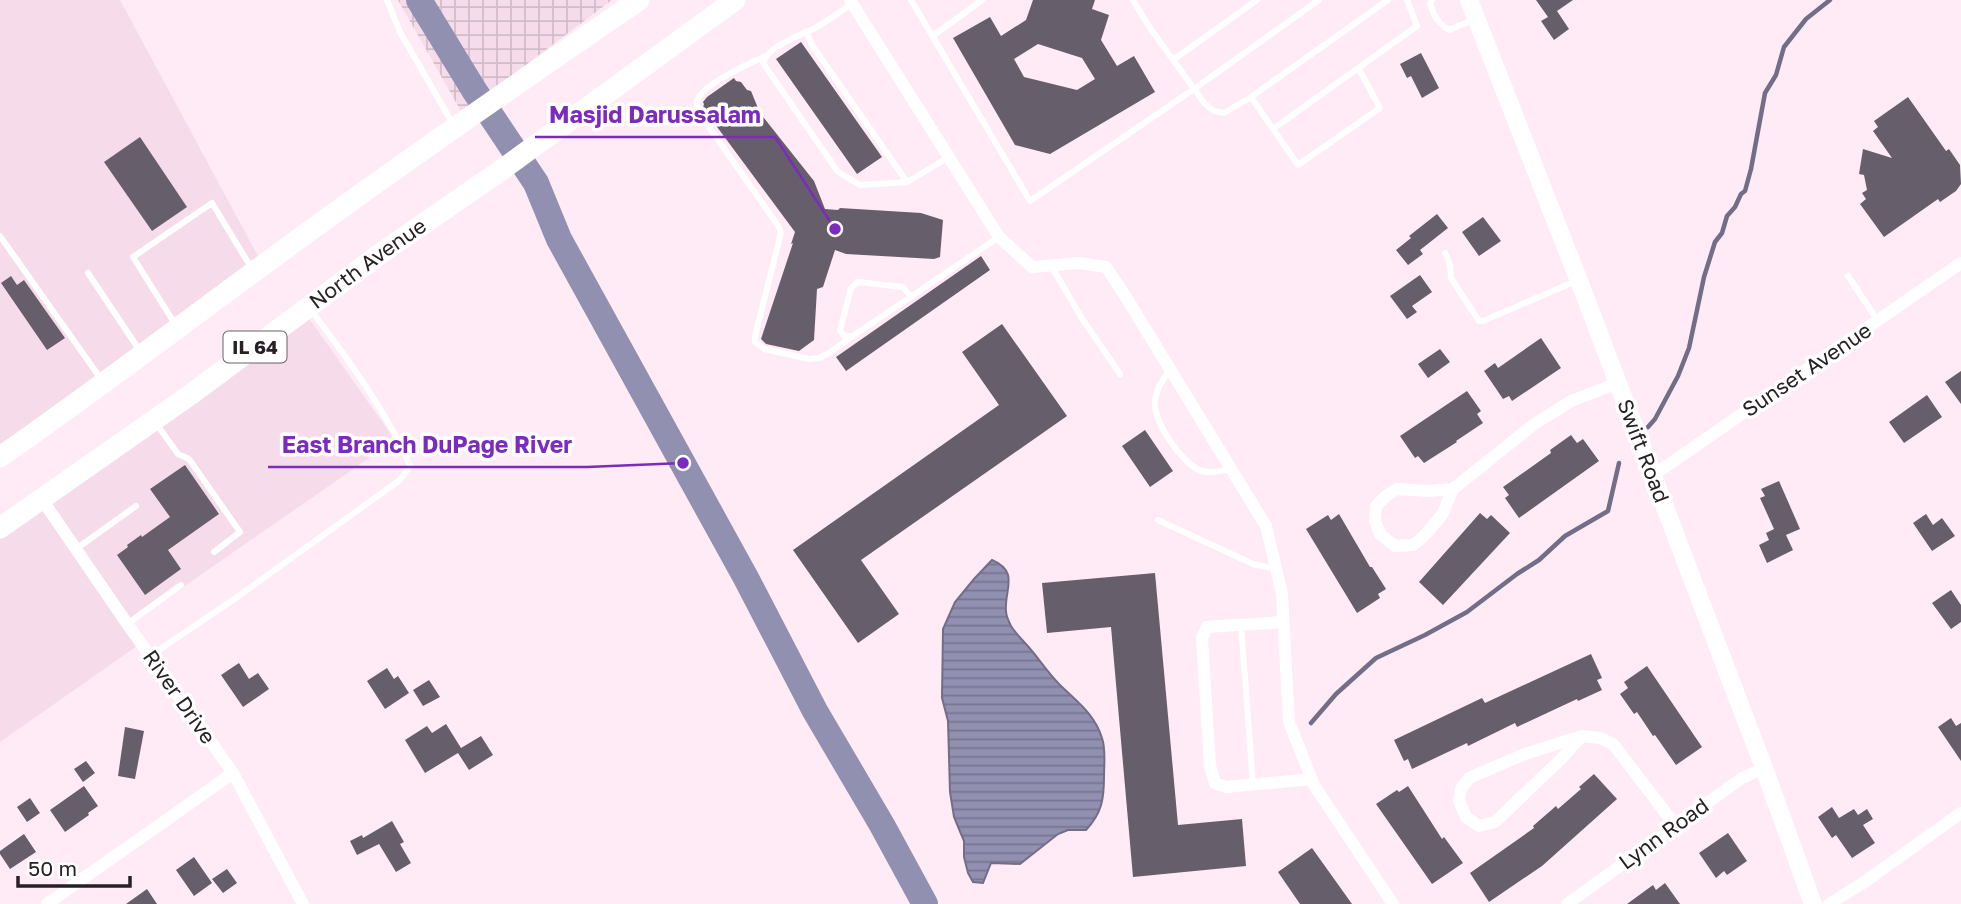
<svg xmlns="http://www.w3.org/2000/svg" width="1961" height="904" font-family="'Golos Text',sans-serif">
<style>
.built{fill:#f6dceb}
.industrial{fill:url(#industrial-grid)}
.water{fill:url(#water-rules);stroke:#726e87;stroke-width:2}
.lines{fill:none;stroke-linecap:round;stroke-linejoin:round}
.stream{stroke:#726e87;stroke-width:4.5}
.river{stroke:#9290b1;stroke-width:26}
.building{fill:#675e6c;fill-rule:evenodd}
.lane{stroke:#fff;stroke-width:6}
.street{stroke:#fff;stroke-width:12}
.secondary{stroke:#fff;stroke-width:18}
.primary{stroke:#fff;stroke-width:21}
.labels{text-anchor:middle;stroke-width:7;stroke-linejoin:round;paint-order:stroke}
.shield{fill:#fff;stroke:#686366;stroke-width:2}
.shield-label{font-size:19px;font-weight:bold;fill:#272024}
.street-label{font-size:21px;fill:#272024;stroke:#fff}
.leader{fill:none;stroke:#7b2cbf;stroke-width:2.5}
.callout-dot{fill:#7b2cbf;stroke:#fff;stroke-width:2.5}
.callout-label{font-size:23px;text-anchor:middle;font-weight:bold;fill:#7b2cbf;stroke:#fff;stroke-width:7;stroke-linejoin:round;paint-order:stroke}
</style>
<defs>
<pattern id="industrial-grid" width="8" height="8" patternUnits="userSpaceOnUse" patternTransform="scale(1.75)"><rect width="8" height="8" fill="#f6dceb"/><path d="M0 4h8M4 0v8" fill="none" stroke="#d3bcc9"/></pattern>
<pattern id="water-rules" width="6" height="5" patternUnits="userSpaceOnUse" patternTransform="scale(1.75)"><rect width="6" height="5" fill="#9290b1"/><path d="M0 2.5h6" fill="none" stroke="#777590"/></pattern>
</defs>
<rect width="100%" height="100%" fill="#feebf6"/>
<path class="built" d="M0,0h120l139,258 -259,190z
M306,314l89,126 -262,182 -87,-123z
M41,504l96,142 -137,96v-209z"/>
<path class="industrial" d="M398,0h214l-150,113z"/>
<path class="water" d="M992,560c28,12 12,30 14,51 0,5 3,11 5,15 6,10 14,16 21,25 9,11 17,23 27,33 17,17 36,30 43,54 4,11 2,26 2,38 0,23 -2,37 -18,54h-18l-10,4 -38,30 -29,-1 -8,20 -10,-1 -5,-9 -4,-16v-16l-10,-24 -4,-25 -2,-71 -6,-23 1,-69 12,-27 19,-23z"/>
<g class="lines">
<path class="stream" d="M1648,427l7,-8 23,-43 11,-28 15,-71 11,-35 7,-9 5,-17 8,-9 6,-13 4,-3 6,-22 14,-76 11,-18 8,-28 22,-28 24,-19
M1311,723l25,-29 40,-36 49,-23 42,-23 50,-38 22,-14 26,-24 43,-25 11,-48"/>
<path class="river" d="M419,0l55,90 62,93 23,56 187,339 69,133 67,114 43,79"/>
</g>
<path class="building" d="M1033,0h62l-3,9 17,6 -8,25 16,26 17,-10 21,36 -105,62 -35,-9 -62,-107 37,-21 11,19 25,-16zM1038,44l44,14 13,21 -18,11 -53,-13 -10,-18z
M1536,0h37l-16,11 12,18 -15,11 -13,-19 7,-4z
M801,42l81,115 -25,17 -81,-115z
M1421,53l18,35 -17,10 -11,-22 -4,2 -7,-14z
M734,78l2,3 5,1 6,8 4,1 9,22 54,68 11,28 13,1 2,-2 81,5 22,7 -3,37 -6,2 -88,-5 -11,-4 -12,37 -6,2 -3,51 -15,11 -33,-7 -5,-5 32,-96 -2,1 4,-12 -92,-124 1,-4 -1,-2 4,-5z
M1908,97l38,54 3,-2 11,16 1,19 -5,7 -16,11 -2,-3 -54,38 -24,-33 6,-5 -4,-6 5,-3 -3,-15 -5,-1 4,-25 29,9 -19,-27 5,-4 -4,-6z
M140,137l47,70 -35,24 -48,-69z
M1437,214l11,14 -28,22 3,4 -15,11 -12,-15 15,-12 -2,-2z
M1483,217l18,24 -22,15 -17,-24z
M981,256l9,14 -144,101 -10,-14z
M1420,275l12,17 -20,14 5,6 -10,7 -17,-23z
M11,276l6,9 7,-5 41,58 -18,12 -46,-67z
M1002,324l65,92 -206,144 38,54 -41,29 -65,-93 206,-145 -37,-53z
M1541,338l20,30 -49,33 -3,-5 -6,3 -19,-28 11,-8 3,5z
M1440,349l10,13 -22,16 -10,-14z
M1961,371v33l-16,-22z
M1467,391l14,20 -4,3 6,9 -27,18 1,1 -33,21 -6,-7 -3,2 -15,-22z
M1927,395l15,22 -38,26 -15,-21z
M1145,430l28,41 -23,16 -28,-41z
M1571,435l6,8 6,-4 16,22 -80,57 -14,-20 4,-3 -6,-8 48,-34 -1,-3z
M185,465l34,49 -51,36 13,19 -36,26 -28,-40 11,-8 -1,-2 14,-10 1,2 28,-20 -20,-28z
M1779,481l21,48 -14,6 7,15 -26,13 -8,-18 10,-5 -3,-7 8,-4 -14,-31 5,-2 -4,-7z
M1480,513l7,6 4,-4 19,18 -67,72 -24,-23z
M1339,514l31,53h2l14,22 -8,5 2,4 -23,15 -51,-84 22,-14 3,5z
M1926,514l7,11 9,-7 13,18 -23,15 -19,-28z
M1155,573l23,252 64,-6 4,47 -113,11 -22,-250 -64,6 -5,-50z
M1951,590l10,15v17l-10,7 -19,-26z
M1591,654l11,24 -5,2 5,10 -24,11 -1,-2 -60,28 -2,-4 -47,23 -1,-3 -55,26 -4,-10 -4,2 -10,-21 88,-42 3,5z
M239,663l10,16 9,-6 11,16 -26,18 -22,-32z
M1647,666l55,81 -26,18 -21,-30 -2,1 -16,-24 -3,2 -14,-20 8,-6 -4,-6z
M387,668l7,11 4,-3 11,17 -24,16 -18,-28z
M429,680l11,17 -17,9 -10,-16z
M1951,718l5,8 5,-3v38l-23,-34z
M446,724l15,24 20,-12 12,19 -24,15 -11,-17 -33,20 -20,-33 22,-14 5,7z
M125,727l19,4 -9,48 -17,-3z
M86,761l9,12 -12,9 -9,-13z
M1594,774l23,25 -75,67 -53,36 -19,-29 64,-45 -1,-2 23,-20 2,3 23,-20 -2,-2z
M84,786l14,20 -10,7 1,2 -24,17 -15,-22z
M1408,786l34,53 2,-2 19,26 -31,21 -56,-80 21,-14 2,2z
M30,798l10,15 -13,9 -10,-15z
M1832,807l7,11 15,-9 4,6 9,-6 6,10 -10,6 12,18 -23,15 -16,-23 -4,3 -14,-21z
M392,821l12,21 -4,2 11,19 -15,9 -17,-28 -22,11 -7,-14 12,-6 1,3z
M1728,833l19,28 -20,14 -3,-4 -8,7 -17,-25z
M24,834l12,18 -26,17 -10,-15v-3z
M1312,848l40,56h-52l-22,-32z
M194,857l18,26 -18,13 -18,-26z
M227,869l10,14 -14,10 -11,-14z
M1665,883l15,21h-53l26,-19 3,5z
M147,889l10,15h-31z"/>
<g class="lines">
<path class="lane" d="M387,0l13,32 54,94
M911,0l119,201 164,-112 125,-89
M1133,0l17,28 55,76 9,7 10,2 27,-16 137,-97
M1432,0l-2,4c4,12 8,19 19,26l26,-11
M852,4c-13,8 -25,18 -39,25 -15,7 -45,17 -50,34l75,109 22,13 47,-3 42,-25
M806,31l6,14 95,137
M933,36l49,-36
M765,56c-16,8 -60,27 -67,43 -3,4 -1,6 -1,11l82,117 2,6 -26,103v6l9,7 45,10 10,-1 10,-5 24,-17
M1173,60l84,-60
M1251,97l22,32 144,-103 -10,-26
M1273,129l25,36 82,-57 -21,-39
M0,236l101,143
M1445,253l5,12 1,13 28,43h4l93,-40
M1052,267l29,50 39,57
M88,273l52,78
M1848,276l30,45
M911,297l-8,-10 -45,-5 -7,6 -11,42 4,6h9l146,-99
M175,324l-42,-67 79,-54 40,66
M1170,369c-7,11 -16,22 -15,36 1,20 25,54 42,64 11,6 22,2 33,0
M155,422l23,32 11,5 51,73 -26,20
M1158,520l95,44 23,5
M76,549l60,-43
M127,624l54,-39
M1241,624l12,161
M150,656l83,-56 167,-120 10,-14c-24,-56 -63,-108 -99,-156"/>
<path class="street" d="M850,0l149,237 33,30 47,-4 27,4 18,27 142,232 16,68 7,128 25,63 79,119
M1652,476l309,-213
M1453,489l-25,2 -31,-2 -11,7 -10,10 -1,15 5,13 15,12 18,-1 10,-8 19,-22 11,-26 80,-64 38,-24 47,-18
M41,498l87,127 105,148 70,131
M1283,622l-76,5 -5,11 8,128 5,17 11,4 86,-8
M1582,736l-21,23 -66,63 -16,4 -13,-9 -7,-16 2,-12 8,-11 56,-24 57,-18 18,2 13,6 62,81
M47,904l186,-131
M1567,904l175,-126 22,-10
M1829,904l34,-21 98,-70"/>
<path class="secondary" d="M1469,0l112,286 183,482 49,136"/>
<g class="primary">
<path d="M0,457c92,-64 180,-131 270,-197 121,-89 245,-175 369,-260"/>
<path id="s1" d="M0,528l190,-133 190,-141 120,-83 235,-171"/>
</g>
</g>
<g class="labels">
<rect class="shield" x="223.5" y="331.5" width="63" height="31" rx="5"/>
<g class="shield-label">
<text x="255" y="354">IL 64</text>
</g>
<g class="street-label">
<text dy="7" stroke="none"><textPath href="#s1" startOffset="453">North Avenue</textPath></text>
<text transform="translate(1807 370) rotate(-34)" y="7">Sunset Avenue</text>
<text transform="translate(1643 451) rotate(69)" y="7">Swift Road</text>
<text transform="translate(179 697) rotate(55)" y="7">River Drive</text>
<text transform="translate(1664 834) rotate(-36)" y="7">Lynn Road</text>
</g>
</g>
<path class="leader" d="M835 229L775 137H535M683 463L587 467H268"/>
<g class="callout-dot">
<circle cx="835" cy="229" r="7"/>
<circle cx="683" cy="463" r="7"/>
</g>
<g class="callout-label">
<text x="655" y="123">Masjid Darussalam</text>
<text x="427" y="453">East Branch DuPage River</text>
</g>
<path d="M18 876v10h112v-10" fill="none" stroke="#272024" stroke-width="3.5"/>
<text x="28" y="876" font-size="21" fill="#272024" stroke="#ffffff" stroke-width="5" paint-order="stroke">50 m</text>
</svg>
